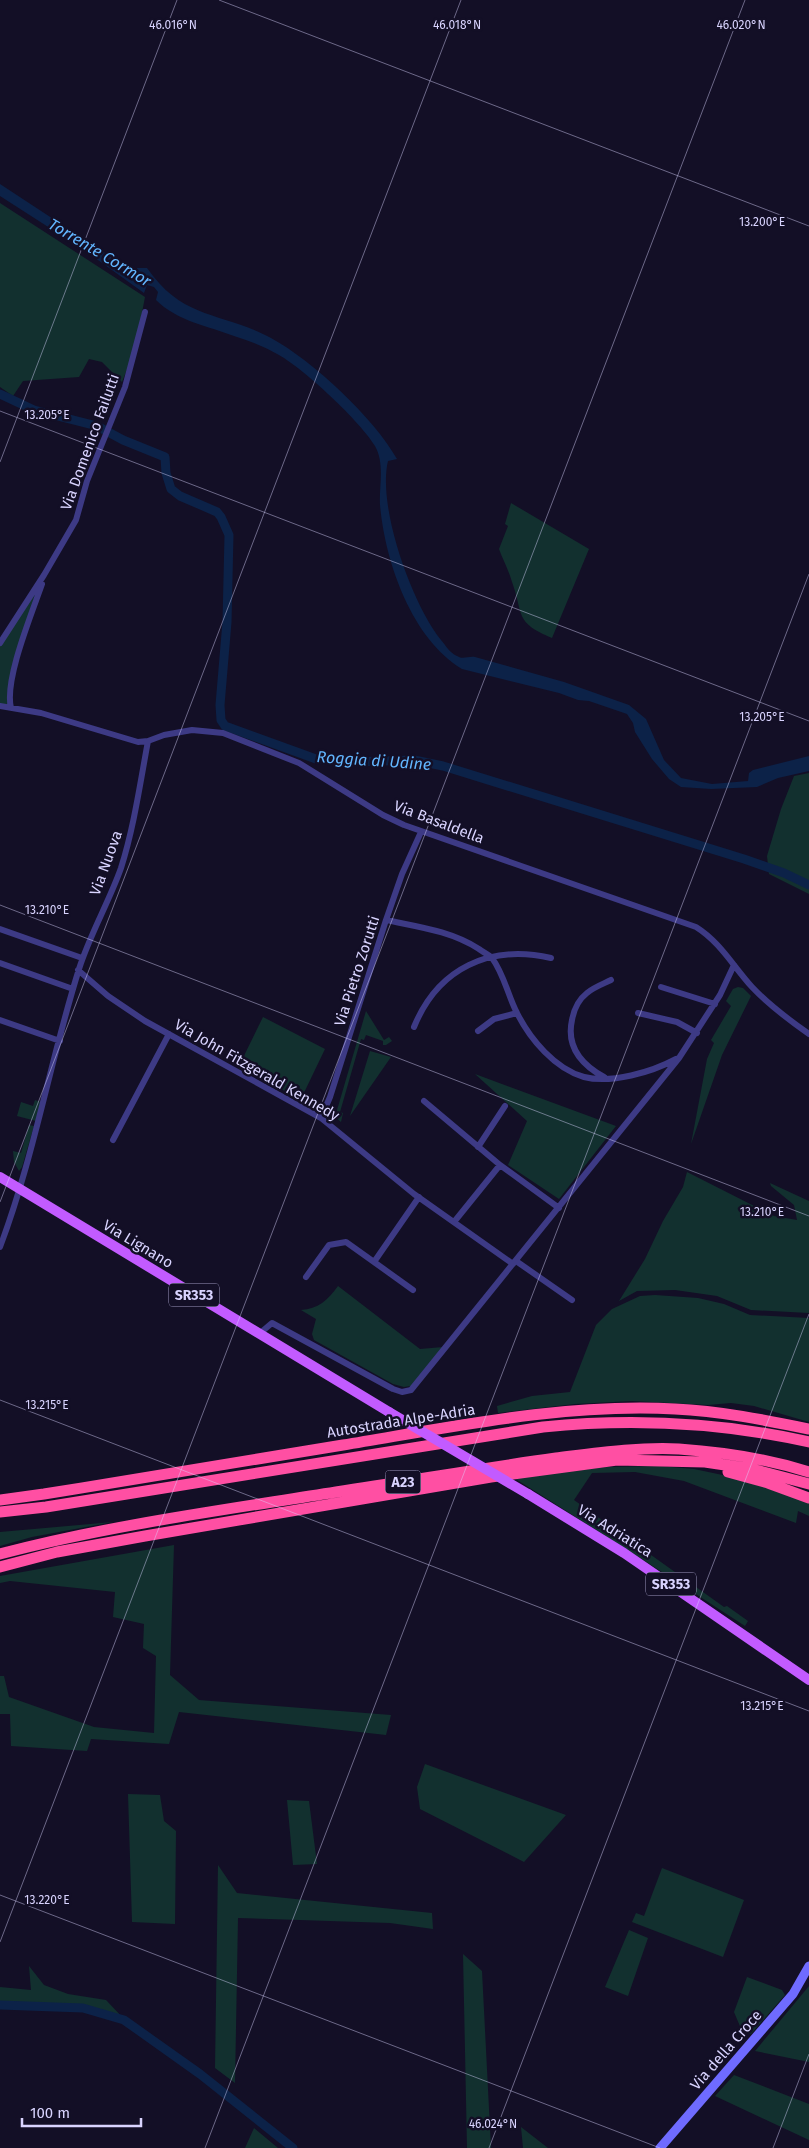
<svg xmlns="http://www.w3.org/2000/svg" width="809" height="2148" font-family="'Fira Sans',sans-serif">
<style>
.green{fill:#12302f}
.water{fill:#0c2248}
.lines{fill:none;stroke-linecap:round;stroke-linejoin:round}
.canal{stroke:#0c2248;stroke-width:9}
.street{stroke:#3d3a85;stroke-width:6}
.secondary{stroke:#6f6bff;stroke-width:9}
.primary{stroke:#c25bff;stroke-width:10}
.highway{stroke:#ff4fa3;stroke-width:11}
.primary-bridge{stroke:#c25bff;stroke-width:10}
.ticks{fill:none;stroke:#d9d4ff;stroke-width:1;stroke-opacity:0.45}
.labels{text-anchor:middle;stroke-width:5;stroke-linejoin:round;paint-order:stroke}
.shield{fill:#130f26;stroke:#9e99be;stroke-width:1}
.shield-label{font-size:14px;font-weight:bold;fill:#d9d4ff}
.street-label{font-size:15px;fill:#d9d4ff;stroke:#130f26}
.water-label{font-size:16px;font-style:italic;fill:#62b6ff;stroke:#130f26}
.ticks-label{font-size:12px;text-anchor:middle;fill:#d9d4ff;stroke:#130f26;stroke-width:5;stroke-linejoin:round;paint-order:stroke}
</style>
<rect width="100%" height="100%" fill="#130f26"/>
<path class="green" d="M0,203l145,94 -10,52 -13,33 -20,-20 -13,-3 -10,18 -56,4 -10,15 -13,-9z
M511,503l78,46 -37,89c-38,-16 -28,-23 -40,-56 -3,-11 -9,-22 -13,-33l9,-23 -3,-2z
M44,575l-30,95 -3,38 -11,-2v-63z
M809,773v121l-40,-20 -2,-18 14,-47 13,-33z
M738,987l5,1 8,8 -29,59 -31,89 16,-85 7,-16 -3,-3 20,-34 -5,-5 7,-12z
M366,1011l18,29 5,-3 3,4 -6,4h-3v-4l-17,-6 -2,5 -3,-1 -21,73 3,1 -2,9 -6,-5z
M263,1017l62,32 -24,50 -63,-31z
M370,1051l21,6 -41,59z
M475,1074l141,52 -57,73 -51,-34 19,-44z
M35,1100l6,2 -5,19 -19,-5 4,-14 12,4z
M29,1125l5,1 -12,41 -3,4 -5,-9 -1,-11 8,2z
M687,1172l87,44 23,4 -3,-15 -23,-19 -1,-3 39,18v112l-58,-3 -34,-14 -42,-6 -38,1 -18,10 26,-42 18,-38 20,-34z
M338,1286l82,63 23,-2 -32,39 -7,1 -11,-3 -79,-44 -2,-6 4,-15 -15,-9c17,-1 27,-10 37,-24z
M655,1295l43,3 26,6 26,11 59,3v104l-55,-16 -23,-3 -23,2 -76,-4 -57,3 -77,9 -1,-7 35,-10 38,-4 26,-67 16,-16 28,-13z
M659,1466l35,3 38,8 77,25v14l-11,-5 -2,12 -112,-42 -49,-9 -43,1 -18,27 150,107 3,-1 21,15 -3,5 -117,-76 -114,-72 92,-11z
M113,1522l-81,15 -32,9v-14z
M174,1545l-4,130 29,25 192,15 -5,20 -207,-23 -10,32 -78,-5 -4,12 -76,-5 -1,-32h-10v-38h4l5,21 85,30 60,6 2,-77 -13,-8 1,-24 -31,-7 2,-25 -105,-11 -10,2v-7z
M425,1764l141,51 -42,47 -104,-53 -3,-22z
M128,1794l32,1 4,26 12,10 -1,93 -43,-2z
M287,1800l22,1 8,63 -24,1z
M218,1865l19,28 195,20 1,16 -43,-6 -152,-5 -3,165 -20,-15z
M662,1868l82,32 -21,57 -91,-35 4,-9 8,3z
M629,1930l19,8 -20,58 -23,-9z
M463,1954l19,17 9,177h-24z
M29,1966l15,19 24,9 38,6 17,18 -38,-13 -85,-4v-14l31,3z
M747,1977l35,13 3,5 -34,39 -9,-3 -8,-19z
M809,1986v76l-54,-11z
M734,2075l75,29v36l-94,-44z
M521,2127l27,21h-25z
M254,2128l24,20h-33z"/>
<path class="water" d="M0,184l137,90v-6h10c37,53 74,43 124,70 42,23 103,80 126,121l-9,2c-11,46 24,143 53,179 5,6 9,13 16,16 6,4 11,0 18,1l89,25 65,23 17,14 18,41 17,18 31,6 36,-3 1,-8 4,-3 56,-14v15l-31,7 -21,9 -46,2 -30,-2 -12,-8 -17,-20 -17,-27 -2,-9 -6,-9 -38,-13 -11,-1 -19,-7 -97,-24c-51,-31 -77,-108 -82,-164 -1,-20 5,-41 -5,-59 -14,-24 -71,-77 -96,-91 -14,-8 -29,-14 -45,-19 -26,-10 -57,-15 -78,-36l2,-8 -4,-5 -7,-2 -3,8 -60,-43 -84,-54z"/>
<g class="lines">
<path class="canal" d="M0,394l34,16 63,16 26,14 42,17 1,16 5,16 9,7 37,16 4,5 8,18 -2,87 -7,83 1,15 4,6 91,33 36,3 62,-2 29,6 301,93 40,14 25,12
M0,2005l83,3 41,12 76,54 93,74"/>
<path class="street" d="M0,643l44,-68 32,-55 11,-39 38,-94 20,-75
M0,706l41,7 97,29 10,-1 16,-6 28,-5 31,3 76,30 84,52 21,10 292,102c24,15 37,39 56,60 17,18 37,33 57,47
M11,708c-7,-28 21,-95 31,-124
M386,920c33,7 65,11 93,29 4,3 10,6 13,9 12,16 16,38 25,55 13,26 38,56 67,64 27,7 68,-5 92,-18
M0,929l82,29
M0,963l73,26
M78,970l30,26 37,25 176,97 93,76 99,70
M661,987l54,17
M638,1013l39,9 20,11
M0,1020l60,21
M414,1027c24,-59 76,-83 137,-69
M478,1031l16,-12 23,-6
M604,1077c-22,-12 -38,-30 -32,-57 2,-11 6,-20 15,-27 7,-6 16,-9 24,-13
M424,1101l76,64
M321,1118l9,-21 56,-177 16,-46 19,-42
M113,1140l56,-106
M478,1147l27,-41
M454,1222l46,-57 59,43
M0,1247c34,-90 50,-186 79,-278 11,-35 30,-67 42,-101 13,-41 19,-84 27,-127
M516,1261l56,39
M306,1277l23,-32 17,-3 28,20
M413,1290l-39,-28 45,-65
M259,1334l13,-11 121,66 9,3 9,-2 268,-332 41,-63 14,-30"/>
<path class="secondary" d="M660,2148l133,-154 16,-28"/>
<path class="primary" d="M0,1177l389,235
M528,1494l96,59 185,127"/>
<path class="highway" d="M728,1472l40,11 41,15
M0,1500l44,-6c100,-16 200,-33 299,-49 109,-18 221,-42 332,-36 45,2 90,11 134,20
M0,1512l46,-5 497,-80c91,-9 177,-5 266,15
M0,1554c110,-29 224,-44 336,-62 74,-11 147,-24 220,-34 41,-5 82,-11 123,-9 43,3 89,10 130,23
M0,1567l57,-15 88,-16 346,-59 126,-17 88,2 47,7 57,15"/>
<path class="primary-bridge" d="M389,1412l139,82"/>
</g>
<path class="ticks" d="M219,0l590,226M0,411l809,310M0,462l177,-462M0,905l809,311M0,1202l461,-1202M0,1400l809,311M0,1895l660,253M0,1942l745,-1942M205,2148l604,-1574M489,2148l320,-834M773,2148l36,-94"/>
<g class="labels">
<g class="shield">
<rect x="169" y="1283.5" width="50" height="23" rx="4"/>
<rect x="385.5" y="1470.5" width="35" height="23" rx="4"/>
<rect x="646" y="1572.5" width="50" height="23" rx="4"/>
</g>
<g class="shield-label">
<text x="194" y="1300">SR353</text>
<text x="403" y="1487">A23</text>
<text x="671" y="1589">SR353</text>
</g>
<g class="street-label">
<text transform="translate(90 442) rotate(-70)" y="5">Via Domenico Failutti</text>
<text transform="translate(439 822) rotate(21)" y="5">Via Basaldella</text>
<text transform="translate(106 863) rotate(-70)" y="5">Via Nuova</text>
<text transform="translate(357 971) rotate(-72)" y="5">Via Pietro Zorutti</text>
<text transform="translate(257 1070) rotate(30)" y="5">Via John Fitzgerald Kennedy</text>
<text transform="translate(138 1244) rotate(31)" y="5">Via Lignano</text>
<text transform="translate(401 1421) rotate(-9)" y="5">Autostrada Alpe-Adria</text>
<text transform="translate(615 1531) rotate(32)" y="5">Via Adriatica</text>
<text transform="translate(726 2050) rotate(-49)" y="5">Via della Croce</text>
</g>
<g class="water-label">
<text transform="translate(100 252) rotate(31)" y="6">Torrente Cormor</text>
<text transform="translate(374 760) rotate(4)" y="6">Roggia di Udine</text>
</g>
</g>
<g class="ticks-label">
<text x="173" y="29">46.016°N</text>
<text x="457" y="29">46.018°N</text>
<text x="741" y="29">46.020°N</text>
<text x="762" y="226">13.200°E</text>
<text x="47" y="419">13.205°E</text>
<text x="762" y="721">13.205°E</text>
<text x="47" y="914">13.210°E</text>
<text x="762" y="1216">13.210°E</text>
<text x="47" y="1409">13.215°E</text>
<text x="762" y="1710">13.215°E</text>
<text x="47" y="1904">13.220°E</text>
<text x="493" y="2128">46.024°N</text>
</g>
<path d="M22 2118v8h119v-8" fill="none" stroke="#d9d4ff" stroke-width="2.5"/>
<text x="30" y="2118" font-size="15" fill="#d9d4ff" stroke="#130f26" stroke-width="4" paint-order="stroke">100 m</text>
</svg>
